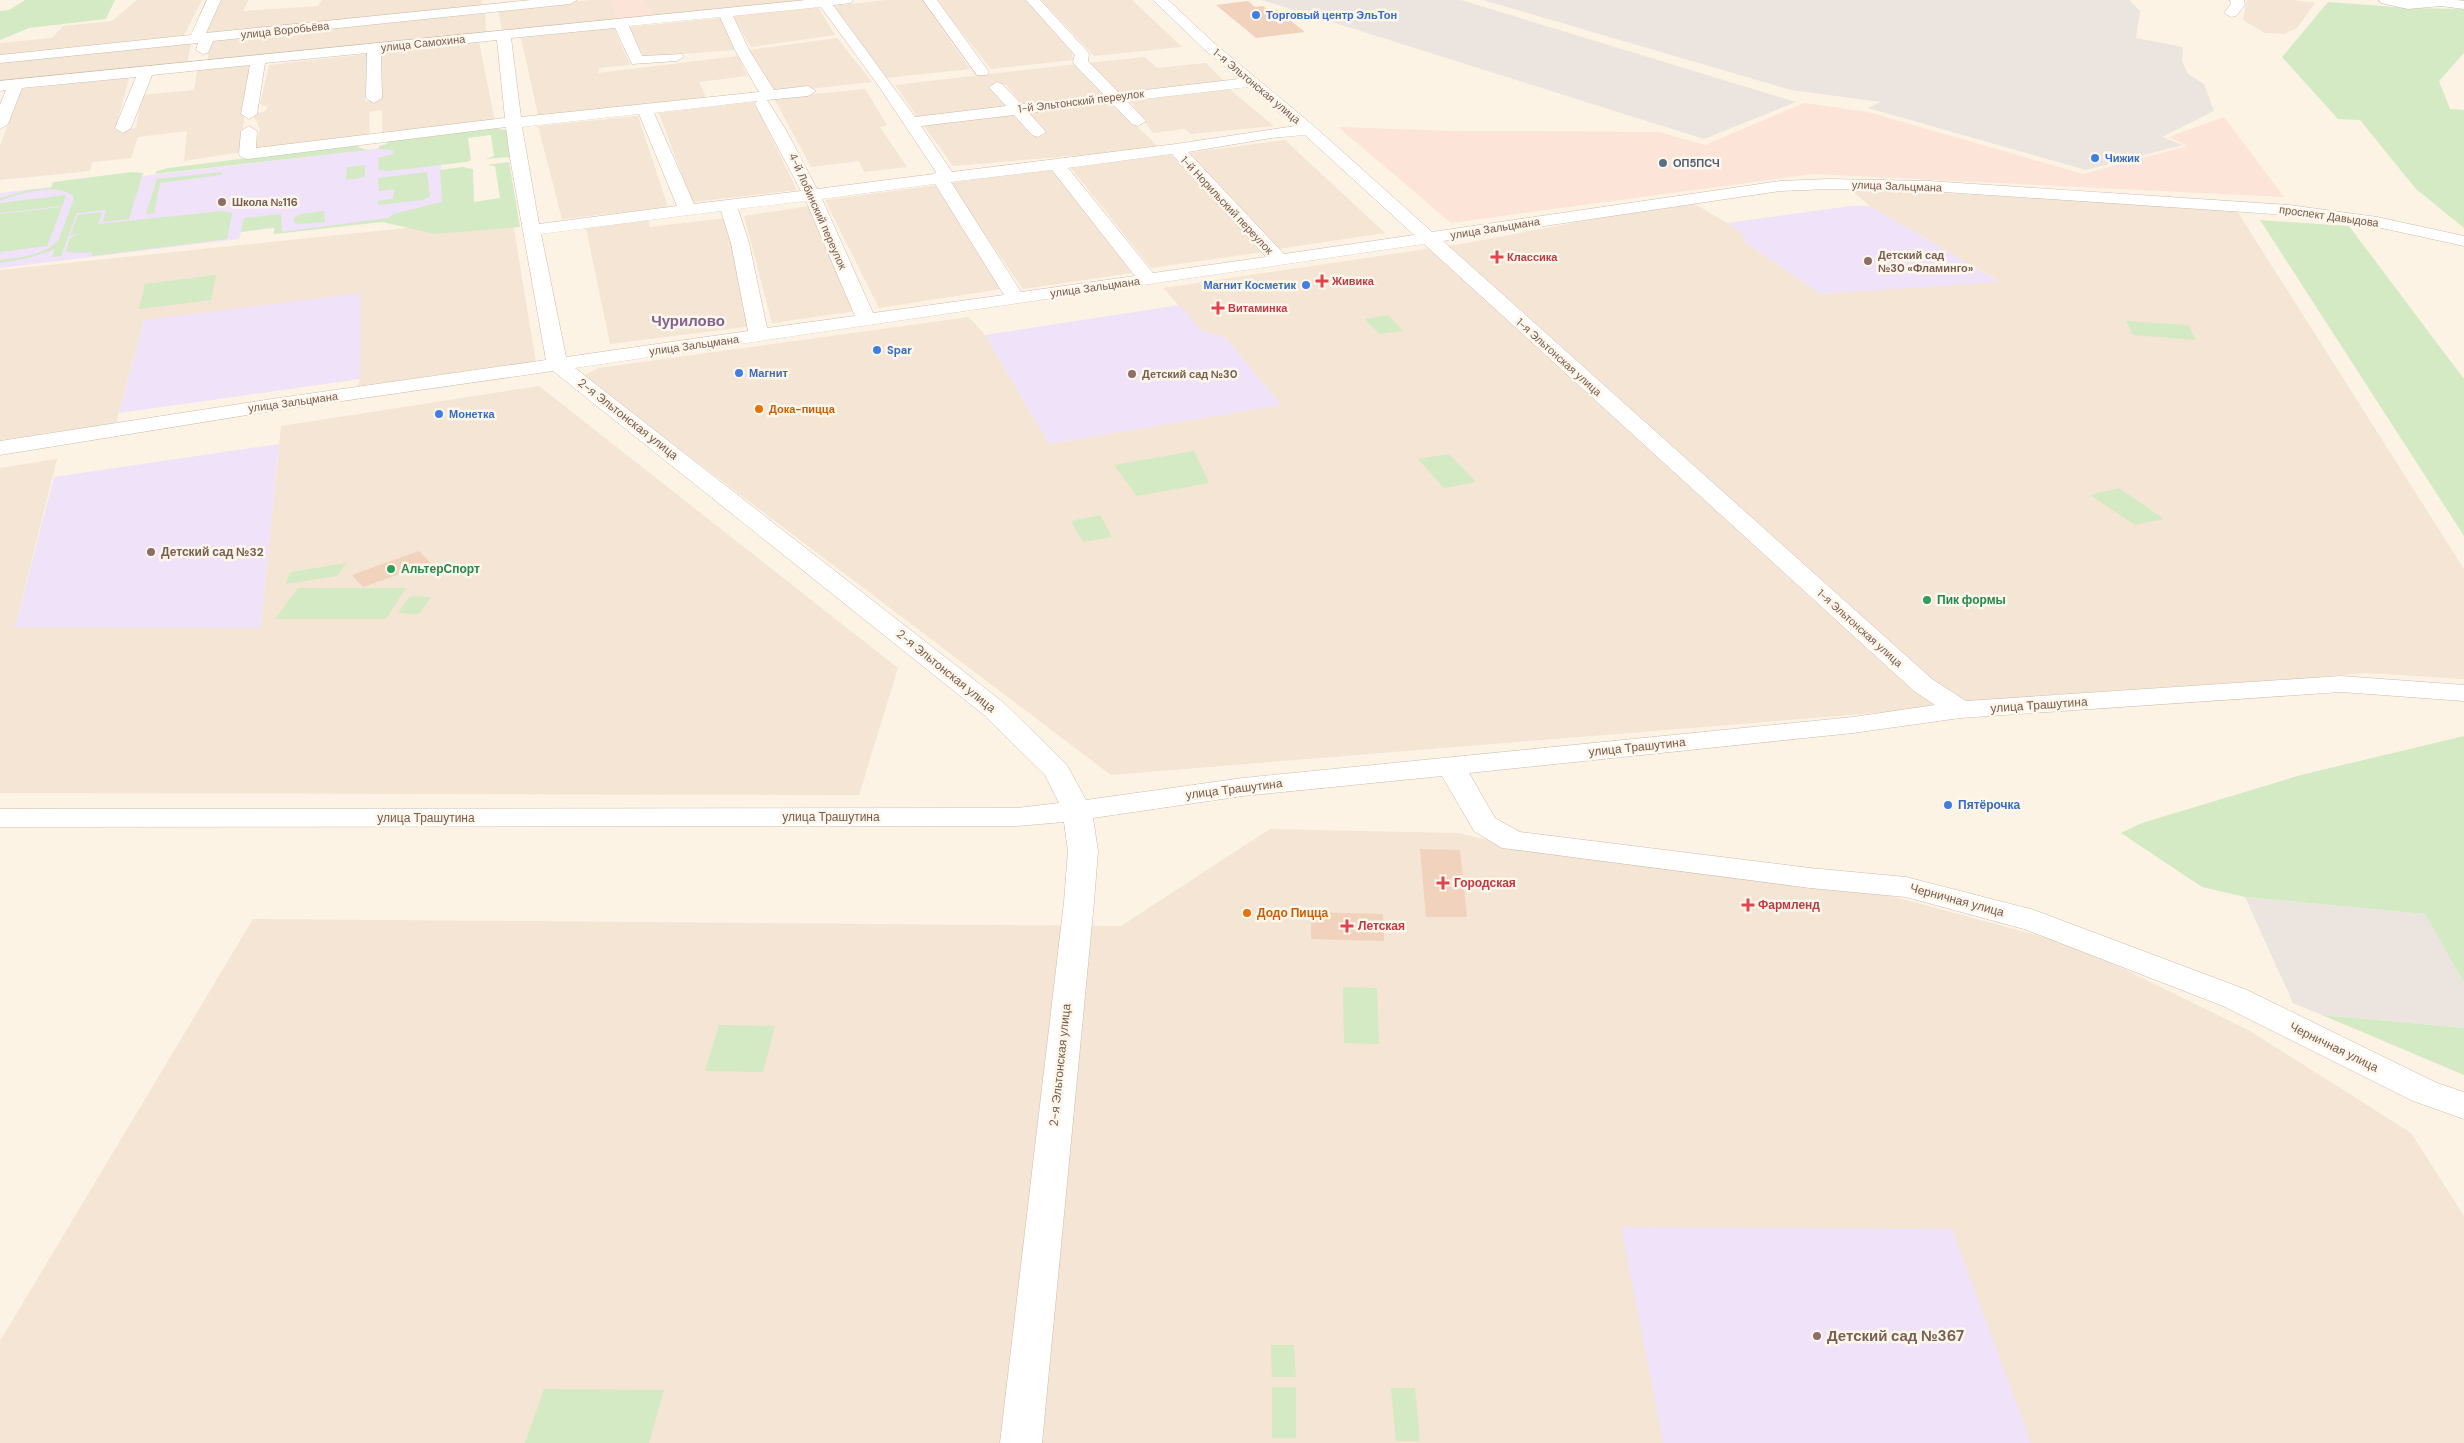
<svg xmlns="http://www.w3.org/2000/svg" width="2464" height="1443" font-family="'DM Sans',sans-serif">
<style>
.residential{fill:#f4e5d4}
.commercial{fill:#fce4d9}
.industrial{fill:#ece5df}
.education{fill:#f0e2f8}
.green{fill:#d3eac4}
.building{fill:#f1d2bd}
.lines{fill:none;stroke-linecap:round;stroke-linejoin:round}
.minor-casing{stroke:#cebbac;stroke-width:1}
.minor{fill:#fff;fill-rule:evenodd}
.shop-dot{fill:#3f7fe0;stroke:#fff7ec;stroke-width:2}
.service-dot{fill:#5c6f8a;stroke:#fff7ec;stroke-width:2}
.education-dot{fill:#8d6e63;stroke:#fff7ec;stroke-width:2}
.health-dot{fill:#e0444e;stroke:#fff7ec;stroke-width:2}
.food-dot{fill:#e8710a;stroke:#fff7ec;stroke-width:2}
.leisure-dot{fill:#2e9e5b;stroke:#fff7ec;stroke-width:2}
.labels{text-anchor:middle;stroke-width:5;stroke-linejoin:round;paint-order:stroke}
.far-shop-label{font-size:11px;font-weight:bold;fill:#366cbe;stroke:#fff7ec;text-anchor:start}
.far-street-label{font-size:11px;fill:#755a4b;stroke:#fff7ec}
.far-service-label{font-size:11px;font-weight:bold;fill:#4e5e75;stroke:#fff7ec;text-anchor:start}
.far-education-label{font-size:11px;font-weight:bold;fill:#785e54;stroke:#fff7ec;text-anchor:start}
.far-health-label{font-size:11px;font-weight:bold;fill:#be3a42;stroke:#fff7ec;text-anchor:start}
.far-food-label{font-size:11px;font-weight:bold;fill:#c56008;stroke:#fff7ec;text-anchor:start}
.street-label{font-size:12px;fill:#755a4b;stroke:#fff7ec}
.education-label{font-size:12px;font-weight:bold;fill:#785e54;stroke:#fff7ec;text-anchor:start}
.leisure-label{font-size:12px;font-weight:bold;fill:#27864d;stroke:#fff7ec;text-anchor:start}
.shop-label{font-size:12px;font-weight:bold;fill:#366cbe;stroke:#fff7ec;text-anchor:start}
.health-label{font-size:12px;font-weight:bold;fill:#be3a42;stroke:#fff7ec;text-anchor:start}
.food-label{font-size:12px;font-weight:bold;fill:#c56008;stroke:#fff7ec;text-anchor:start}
.far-district-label{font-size:15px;font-weight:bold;fill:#826291;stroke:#fff7ec}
.near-education-label{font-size:15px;font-weight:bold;fill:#785e54;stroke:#fff7ec;text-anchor:start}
</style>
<rect width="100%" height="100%" fill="#fcf3e5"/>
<path class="residential" d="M137,0h65l-19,37 -183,19v-13l52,-5 11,-12 49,-5z
M220,0h29l-6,11 75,-5 4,-6h160l-1,6 -276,29z
M591,0h20l6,19 -115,11 -4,-21z
M644,0h165l-157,16z
M887,0h35l48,69 -85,9 -52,-72z
M936,0h91l44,47 2,13 -82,9z
M1041,0h91l50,47 -88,9z
M2247,0h45l23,3 -18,25 -13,6 -19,-1 -22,-13z
M818,7l17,28 -84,12 -19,-31z
M465,12l4,3 16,-2 1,20 -279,29 4,-23z
M721,18l14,32 -91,7 -15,-30z
M614,28l16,37 -31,3 -1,5 140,-17 9,20 -48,6 8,18 -168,19 -18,-81z
M837,38l35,44 -99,11 -24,-43z
M479,42l16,80 -113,13v-25l-13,2 1,25 -116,14 6,-22 -7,-15 11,-2 4,-5 -8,-3 9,-39 99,-11 -3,47 13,-1v-48z
M191,43l-4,21 -187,18v-21z
M1145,57l12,11 49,-5 19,19 -108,13 -29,-32z
M1077,64l29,32 -83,11 -17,-22 -11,1 16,22 -93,10 -23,-33z
M249,65l-8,87 -57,9 3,-30 -49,6 -7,21 -39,4 -2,9 -90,9v-35l22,-56 107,-11 -14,52 21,-2 6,-33 52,-5 3,-19z
M1228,88l46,38 -83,8 -6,-5 -32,4 -24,-33z
M865,89l22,36 -7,2 27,40 -43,5 -5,-11 -48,6 -37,-69z
M1110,101l48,45 -41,6 -164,14 -31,-43 94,-11 18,24 10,-1 -18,-24z
M754,102l43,88 -105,12 -33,-89z
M638,116l30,91 -106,12 -24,-93z
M1285,140l100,93 -107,16 -91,-96z
M1171,154l92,98 -112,16 -81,-101z
M1052,169l80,104 -109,16 -74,-106z
M939,185l63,104 -123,19 -54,-108z
M1852,191h58l327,20 227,358v110l-98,-6 -1255,102 -524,-396 -2,-4 13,-7 371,-51 16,18 64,109 232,-39 -55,-67 -25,-8 -38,-42 304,-45 143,-27 85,-12 32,19 20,15 -5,2 78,54 179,-13 -129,-75z
M810,206l46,105 -84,12 -28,-107z
M512,217l24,145 -178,25 2,-8 -216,-59 -28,103 -116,17v-170z
M726,218l27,108 -143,18 -24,-116 62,-8 2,7z
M539,386l359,282 -39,127 -859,-2v-325l57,-9 -42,168h246l20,-201z
M1270,829l188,4 95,22 125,16 187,18 212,57 173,85 161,102 53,83v227h-2464v-102l253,-422 868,7z"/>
<path class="commercial" d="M611,0h33l8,16 -35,3z
M1804,103l64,9 215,62 104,-28 -18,-9 55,-20 60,80 -471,-23 -362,49 -113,-96 117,4 204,1 46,13z"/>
<path class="industrial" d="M1262,0h199l335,102 -92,37z
M1483,0h646l11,11 -4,27 47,9 -1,14 6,13 16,10 10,27 -52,26 21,8 -97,25 -218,-62 13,-6 -90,-12z
M2245,897l180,17 39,69v45l-142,-13 -29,-12z"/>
<path class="education" d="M439,141l6,71 -170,22v-6l-34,4 -2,7 -239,29v-75z
M1851,206h19l130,76 -180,12 -79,-55 6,-1 -20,-15z
M361,293l-1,86 -241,34 25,-93z
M1180,305l21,25 25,8 55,67 -232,39 -64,-109z
M279,444l-18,184 -246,-1 39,-150z
M1621,1227l331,2 79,214h-368z"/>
<path class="green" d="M25,0h90l-9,19 -77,9 -29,12v-29l9,-1z
M2328,2l82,6 54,1v44l-25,28 11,28 14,1v118l-48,-39 -56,-69 -22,-1 -56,-62z
M491,128l15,2 5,27 -26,2 9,-3 -3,-21 -23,3 3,22 -4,2 -79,9 -9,-1 -1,-12 15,-4v-4l-14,-1v-3l8,-2 -1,-4z
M358,144v3l9,3 -212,24 2,-3 11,-3z
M509,162l11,65 -85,7 -53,-12 -108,12v-7l-33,5 3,-14 37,-4 1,18 106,-14 6,-4 48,-12 -2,-32 23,-3 10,2 1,33 26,-4 -5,-32 -9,-1z
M365,165v12l-19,3 1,-13z
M132,172l11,1 -14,46 -26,3 3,-12 -29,3 -16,43 -9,1 3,-8 -26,9 -29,5v-3c19,-2 47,-5 59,-21l15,-41c-11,-17 -59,-4 -74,3v-3l29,-8 22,-2 2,-6z
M222,172l-1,3 -61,8 -6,30 50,-5 -58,6 11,-35z
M427,172l3,25 -8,3 -44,5v-4l15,-2 1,-10 -15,2 -1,-13z
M66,195l-4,11 -62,7v-10z
M62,207l-15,39 -47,6v-38z
M222,211l10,2 -5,26 -135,17v-4l-16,1 -10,-2 4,-13 13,-6 -13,4 8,-21 24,-3 -4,12z
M324,211l1,11 -24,2 -7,-1v-6l8,-3z
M2260,220l89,6 115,153v157z
M216,275l-5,25 -72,9 6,-25z
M1388,315l15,16 -24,3 -14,-15z
M2126,321l62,4 8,15 -63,-5z
M1194,451l15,32 -72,13 -23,-31z
M1449,454l27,28 -32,6 -26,-29z
M2119,488l45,31 -29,6 -45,-30z
M1100,515l12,22 -29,5 -12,-21z
M346,563l-9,13 -52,8 6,-12z
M298,588h108l-20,31h-111z
M410,596l21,1 -12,17 -21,-1z
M2464,736v247l-39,-69 -180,-17 -43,-10 -81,-54 21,-10 159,-48z
M1343,987l34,1 2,56 -35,-1z
M2322,1015l142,13v47z
M719,1025l56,1 -12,46 -58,-1z
M1271,1345h23l2,32h-24z
M1272,1387h24v51h-24z
M1391,1388h24l5,53h-24z
M544,1389l120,1 -15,53h-124z"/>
<path class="building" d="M1248,1l7,6 8,-1 7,5 7,-1 28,22 -49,6 -40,-33z
M419,551l12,12 -68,24 -11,-12z
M1420,849l40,1 7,67h-41z
M1311,912l72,2 1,27 -73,-2z"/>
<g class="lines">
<g class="minor-casing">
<path id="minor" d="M207,0h14l-15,33 325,-33h46l-7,4 -357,37 -5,12 -5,1 -7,-4 2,-7 -198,20v-8l191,-20z
M806,0h47l-2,3 -18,2 82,112 91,-11 -17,-19 8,-5 5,2 19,20 83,-9 -29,-30 -2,-3 2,-7 -49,-55h14l47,51 2,3 -1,7 31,32 120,-14 -35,-30 -51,-49h15l46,43 101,84 117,105 348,-51 48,-2 101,2 360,24 88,12 87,19v10l-87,-19 -88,-12 -360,-24 -101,-2 -48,2 -337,50 489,438 34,22 375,-25 123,9v16l-123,-9 -381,26 -107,15 -384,40 26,45 25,14 290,36 96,9 128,33 213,80 190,93 27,9v27l-51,-18 -190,-95 -199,-77 -118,-32 -96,-9 -308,-40 -28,-17 -32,-55 -199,20 -150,22 5,33 -4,51 -52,541h-42l64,-541 4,-51 -4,-29 -47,4 -1017,1v-18l1017,-1 42,-5 -14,-28 -61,-60 -431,-344 -281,40 -272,44v-14l272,-42 274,-39 -36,-202 -4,-31 -259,32 -6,-2 -2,-3 2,-23 8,-5 8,5 -1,17 249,-30 -8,-78 -116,12 1,46 -8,5 -8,-5 1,-45 -102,10 -8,51 -8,5 -8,-5 9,-49 -98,10 -21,53 -8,5 -8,-5 21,-51 -114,11 -14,36 -8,5v-24l6,-15 -6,1v-10zM821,7l57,78 58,87 -2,2 -117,15 -31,-59 -19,-30 41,-4 8,-5 -8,-5 -34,4 -25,-40 -16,-34zM720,17l15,33 24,42 -238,25 -10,-79 104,-10 17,36 45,-3 7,-4 -2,-3 -40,2 -13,-30zM1249,87l46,39 -119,18 -224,28 -31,-46 93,-11 18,20 6,2 8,-5 -17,-19 83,-10 20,21 6,2 8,-5 -19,-20zM757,101l-2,3 46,87 -107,13 -40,-91zM639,114l38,92 -138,18 -17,-97zM1305,135l109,100 -130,19 -96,-102 83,-14zM1172,154l94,103 -113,16 -85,-105zM1052,170l83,106 -114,16 -70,-110zM935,184l69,111 -131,18 -51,-114zM806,201l49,115 -88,12 -18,-85 -11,-34zM721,211l10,32 17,88 -182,26 -25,-123zM1424,244l490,447 21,14 -82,12 -610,61 -157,22 -19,-35 -63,-62 -429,-335z
M923,0h14l52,72 -2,3h-10z
M2230,0h14l1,5 -9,11 -5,1 -7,-4 7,-9z
M2379,0h78l7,1v8l-23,-3 -33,3 -27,-6z"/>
</g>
<use href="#minor" class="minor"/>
</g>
<g class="shop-dot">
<circle cx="1256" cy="15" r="5"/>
<circle cx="2095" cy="158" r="5"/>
<circle cx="1306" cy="285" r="5"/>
<circle cx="877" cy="350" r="5"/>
<circle cx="739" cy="373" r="5"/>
<circle cx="439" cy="414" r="5"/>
<circle cx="1948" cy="805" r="5"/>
</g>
<circle class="service-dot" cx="1663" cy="163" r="5"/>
<g class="education-dot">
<circle cx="222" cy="202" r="5"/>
<circle cx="1868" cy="261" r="5"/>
<circle cx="1132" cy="374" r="5"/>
<circle cx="151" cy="552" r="5"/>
<circle cx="1817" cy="1336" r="5"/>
</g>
<g class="health-dot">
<path d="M1494.5 249.5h5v5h5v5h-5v5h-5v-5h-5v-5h5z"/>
<path d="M1319.5 273.5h5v5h5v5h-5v5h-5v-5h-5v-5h5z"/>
<path d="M1215.5 300.5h5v5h5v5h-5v5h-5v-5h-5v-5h5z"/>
<path d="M1440.5 875.5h5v5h5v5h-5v5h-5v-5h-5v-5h5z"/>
<path d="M1745.5 897.5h5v5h5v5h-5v5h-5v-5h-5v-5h5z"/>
<path d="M1344.5 918.5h5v5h5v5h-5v5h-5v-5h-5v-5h5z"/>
</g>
<g class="food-dot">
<circle cx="759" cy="409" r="5"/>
<circle cx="1247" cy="913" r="5"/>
</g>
<g class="leisure-dot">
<circle cx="391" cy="569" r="5"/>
<circle cx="1927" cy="600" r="5"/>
</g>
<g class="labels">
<g class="far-shop-label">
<text x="1266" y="19">Торговый центр ЭльТон</text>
<text x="2105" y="162">Чижик</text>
<text x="1296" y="289" text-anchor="end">Магнит Косметик</text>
<text x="887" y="354">Spar</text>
<text x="749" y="377">Магнит</text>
<text x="449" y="418">Монетка</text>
</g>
<g class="far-street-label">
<text transform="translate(285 30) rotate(-6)" y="4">улица Воробьёва</text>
<text transform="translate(423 43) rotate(-6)" y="4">улица Самохина</text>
<text transform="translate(1257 86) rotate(40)" y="4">1-я Эльтонская улица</text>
<text transform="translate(1081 101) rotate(-7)" y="4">1-й Эльтонский переулок</text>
<text transform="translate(1897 186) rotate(2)" y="4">улица Зальцмана</text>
<text transform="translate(1227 205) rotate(47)" y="4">1-й Норильский переулок</text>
<text transform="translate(818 211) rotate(66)" y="4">4-й Лобинский переулок</text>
<text transform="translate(2329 216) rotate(8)" y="4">проспект Давыдова</text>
<text transform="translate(1495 228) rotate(-9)" y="4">улица Зальцмана</text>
<text transform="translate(1095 287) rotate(-8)" y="4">улица Зальцмана</text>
<text transform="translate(694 345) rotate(-8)" y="4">улица Зальцмана</text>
<text transform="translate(1559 357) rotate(42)" y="4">1-я Эльтонская улица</text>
<text transform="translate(293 402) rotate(-8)" y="4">улица Зальцмана</text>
<text transform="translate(1860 628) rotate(42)" y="4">1-я Эльтонская улица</text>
</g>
<g class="far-service-label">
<text x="1673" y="167">ОП5ПСЧ</text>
</g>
<g class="far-education-label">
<text x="232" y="206">Школа №116</text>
<text x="1878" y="259">Детский сад<tspan x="1878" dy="13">№30 «Фламинго»</tspan></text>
<text x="1142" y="378">Детский сад №30</text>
</g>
<g class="far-health-label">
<text x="1507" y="261">Классика</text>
<text x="1332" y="285">Живика</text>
<text x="1228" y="312">Витаминка</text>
</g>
<g class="far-food-label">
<text x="769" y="413">Дока-пицца</text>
</g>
<g class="street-label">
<text transform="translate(628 419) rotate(38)" y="4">2-я Эльтонская улица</text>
<text transform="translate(946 671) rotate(39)" y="4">2-я Эльтонская улица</text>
<text transform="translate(2039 705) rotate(-4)" y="4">улица Трашутина</text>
<text transform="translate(1637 747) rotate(-6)" y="4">улица Трашутина</text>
<text transform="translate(1234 789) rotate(-7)" y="4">улица Трашутина</text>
<text x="831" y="821">улица Трашутина</text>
<text x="426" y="822">улица Трашутина</text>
<text transform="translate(1957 900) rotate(15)" y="4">Черничная улица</text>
<text transform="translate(2334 1047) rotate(26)" y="4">Черничная улица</text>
<text transform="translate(1060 1065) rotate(-84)" y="4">2-я Эльтонская улица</text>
</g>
<g class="education-label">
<text x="161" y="556">Детский сад №32</text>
</g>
<g class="leisure-label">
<text x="401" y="573">АльтерСпорт</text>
<text x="1937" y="604">Пик формы</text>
</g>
<g class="shop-label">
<text x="1958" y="809">Пятёрочка</text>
</g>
<g class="health-label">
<text x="1454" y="887">Городская</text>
<text x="1758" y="909">Фармленд</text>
<text x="1358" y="930">Летская</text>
</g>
<g class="food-label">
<text x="1257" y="917">Додо Пицца</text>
</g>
<g class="far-district-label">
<text x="688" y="326">Чурилово</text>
</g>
<g class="near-education-label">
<text x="1827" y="1341">Детский сад №367</text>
</g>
</g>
</svg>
